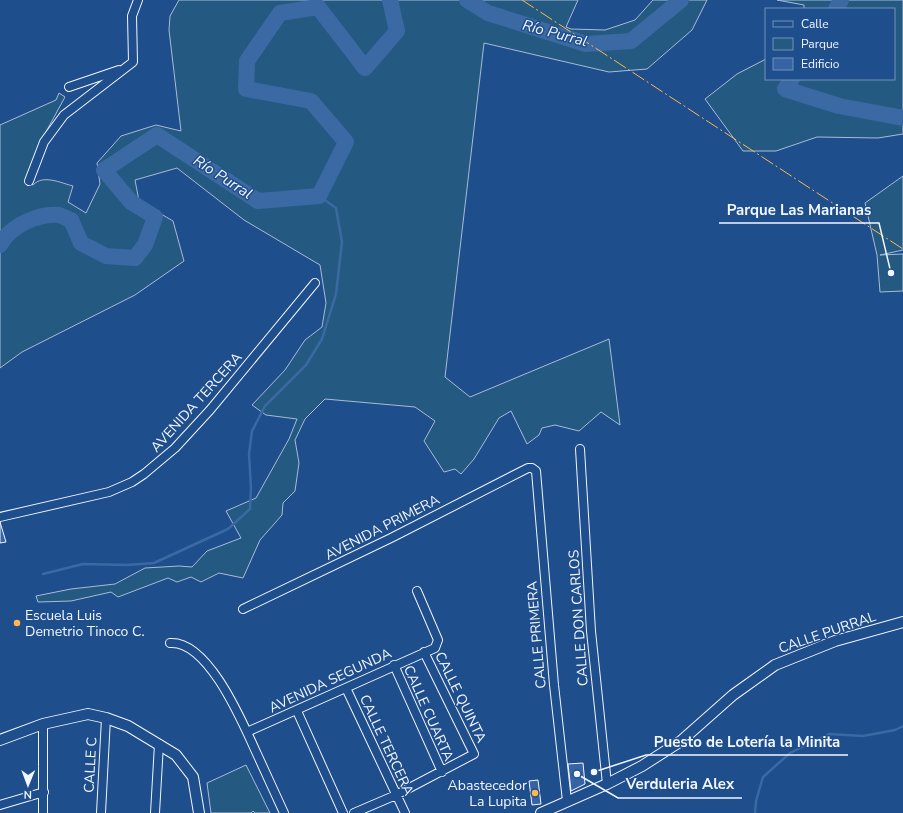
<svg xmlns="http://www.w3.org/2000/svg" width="903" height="813" font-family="'Nunito Sans',sans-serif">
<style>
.green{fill:#245a82;stroke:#a8bbd7}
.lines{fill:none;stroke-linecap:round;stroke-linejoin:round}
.stream{stroke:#3b69a3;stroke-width:2.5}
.river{stroke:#3b69a3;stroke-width:16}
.building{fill:#3563a3;stroke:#f2f6ff}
.minor-casing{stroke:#f2f6ff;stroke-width:10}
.tertiary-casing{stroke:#f2f6ff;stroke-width:12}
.minor{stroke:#1f4e8c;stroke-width:8}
.tertiary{stroke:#1f4e8c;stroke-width:10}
.power{stroke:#ffb74d;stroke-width:1;stroke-dasharray:14 3 2 3;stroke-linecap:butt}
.poi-dot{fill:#ffb74d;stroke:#1f4e8c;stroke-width:1.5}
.labels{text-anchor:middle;stroke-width:3;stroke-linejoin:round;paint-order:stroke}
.street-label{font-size:14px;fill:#f2f6ff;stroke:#1f4e8c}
.poi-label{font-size:14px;fill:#f2f6ff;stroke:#1f4e8c;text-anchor:start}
.water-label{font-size:15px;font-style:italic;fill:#f2f6ff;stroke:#1f4e8c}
.leader{fill:none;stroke:#f2f6ff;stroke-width:1.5}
.callout-dot{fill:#f2f6ff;stroke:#1f4e8c;stroke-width:1.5}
.callout-label{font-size:15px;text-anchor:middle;font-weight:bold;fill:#f2f6ff;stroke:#1f4e8c;stroke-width:3;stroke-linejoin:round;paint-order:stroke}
</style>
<rect width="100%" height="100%" fill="#1f4e8c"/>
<path class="green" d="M179,0h399l-12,27 5,2 34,1 30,-10 18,-20h54l-15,30 -45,39 -38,3 -125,-29 -39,334 25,20 139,-58 11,86 -19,-13 -22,19 -24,-6 -13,3 -3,7 -12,9 -16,-33 -12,7 -25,41 -13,15 -6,-5 -11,3 -20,-31 11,-20 -20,-14 -90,-8 -20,20 -10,21 4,23 -4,28 -12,12 -1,12 -22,25 -17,38 -24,-5 -18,9 -10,-5 -14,5 -9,-4 -50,19 -7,-5 -40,9 -33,1 -2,-6 35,-7 44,-5 30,-16 34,-2 13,1 15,-16 34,-13 -15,-27 30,-13 33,-59 8,-20 -31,-4 -14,-10 33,-35 20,-30 17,-13 4,-24 -6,-38 -76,-45 -67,-52 -42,12 4,21 34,20 11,40 -49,34 -113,57 -22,16v-243l56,-25 3,-7 6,4 -24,44 -16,41 8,3c10,-11 28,-2 40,1l-5,16 18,11 14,-29 -3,-21 24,-27 35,-11 25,6 -12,-101 1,-14z
M777,0h126v134l-25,4 -61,-1 -41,14h-33l-38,-52 32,-25 29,-15v20h128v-70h-90v-4z
M903,176v74l-23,5 23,-1v37l-23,1 -3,-37 -12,-52z
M246,765l24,48h-15l-2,-2 -2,2h-40l-4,-30z"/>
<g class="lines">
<path class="stream" d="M43,574l40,-10 44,1 27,-2 74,-34 22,-20 1,-21 -2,-34 3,-23 13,-25 41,-41 16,-26 14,-45 6,-52 -6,-34 -17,-12
M755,813l1,-12 7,-24 27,-24 39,-19 34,2 32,-6 8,-4"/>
<path class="river" d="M467,0l21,13 98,31 45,-3 50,-41
M836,9l5,-9
M792,79l-7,10 54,17 64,12
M0,245c10,-19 38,-32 59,-30 4,1 8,4 12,5l10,23 25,13 29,2 10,-13 10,-28 -24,-15 -27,-32 53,-35 101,66 61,-5 27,-54 -35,-41 -65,-12 1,-28 33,-48 38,-6 47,61 32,-37 -7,-31"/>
</g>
<path class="building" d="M0,522l6,20 -6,1z
M583,763l2,21 -14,7 -3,-27z
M538,780l3,24 -9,1 -3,-24z"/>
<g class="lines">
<g class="minor-casing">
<path id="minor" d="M69,87l50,-17
M29,181l15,-39 20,-27 69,-53 -1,-46 6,-16
M580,449l11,182 16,153
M0,517l109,-25 23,-10 12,-8 31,-26 35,-38 105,-127
M243,609l148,-71 137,-70h4l4,3 18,214 13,116
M170,643c39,-3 74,83 87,111 9,20 18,39 27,59
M394,665l48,107
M346,688l59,125
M297,711l46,102
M43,724v89
M247,732l188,-84 3,-8 -21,-49
M0,805l44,-13
M101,813l5,-95
M155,813l4,-69
M354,813l42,-18 78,-41 -50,-102"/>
</g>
<g class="tertiary-casing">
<path id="tertiary" d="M0,740l43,-16 45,-10 18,4 22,8 48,29 17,22 6,36
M541,813l66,-29 35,-18 39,-25 52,-46 42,-30 60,-24 68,-19"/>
</g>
<use href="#minor" class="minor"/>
<use href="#tertiary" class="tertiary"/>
<path class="power" d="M522,0l381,249"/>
</g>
<g class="poi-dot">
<circle cx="17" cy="623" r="4"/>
<circle cx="535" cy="793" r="4"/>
</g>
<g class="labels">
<g class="street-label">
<text transform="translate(196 402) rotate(-48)" y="5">AVENIDA TERCERA</text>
<text transform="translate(382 527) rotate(-27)" y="5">AVENIDA PRIMERA</text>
<text transform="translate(578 618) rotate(-94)" y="5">CALLE DON CARLOS</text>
<text transform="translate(827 632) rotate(-19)" y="5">CALLE PURRAL</text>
<text transform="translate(536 635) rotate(-95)" y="5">CALLE PRIMERA</text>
<text transform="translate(330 680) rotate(-25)" y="5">AVENIDA SEGUNDA</text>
<text transform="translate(461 697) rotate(64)" y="5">CALLE QUINTA</text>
<text transform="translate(429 713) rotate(66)" y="5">CALLE CUARTA</text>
<text transform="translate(387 745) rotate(65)" y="5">CALLE TERCERA</text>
<text transform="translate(90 765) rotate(-87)" y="5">CALLE C</text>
</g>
<g class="poi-label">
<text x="25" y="620">Escuela Luis<tspan x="25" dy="16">Demetrio Tinoco C.</tspan></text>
<text x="527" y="790" text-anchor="end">Abastecedor<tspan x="527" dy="16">La Lupita</tspan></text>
</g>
<g class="water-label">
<text transform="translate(555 33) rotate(15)" y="5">Río Purral</text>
<text transform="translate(223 177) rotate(33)" y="5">Río Purral</text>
</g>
</g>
<path class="leader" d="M891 273L879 223H719M594 772L646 755H848M577 774L618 798H742"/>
<g class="callout-dot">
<circle cx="891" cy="273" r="4"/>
<circle cx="594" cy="772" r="4"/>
<circle cx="577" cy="774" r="4"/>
</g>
<g class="callout-label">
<text x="799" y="215">Parque Las Marianas</text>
<text x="747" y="747">Puesto de Lotería la Minita</text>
<text x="680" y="789">Verduleria Alex</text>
</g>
<rect x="765" y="8" width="130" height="72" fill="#1f4e8c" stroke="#7391ba"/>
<rect x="773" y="21" width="20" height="6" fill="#1f4e8c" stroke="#7391ba"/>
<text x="801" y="28" font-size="12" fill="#f2f6ff">Calle</text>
<rect x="773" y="38" width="20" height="12" fill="#245a82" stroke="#7391ba"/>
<text x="801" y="48" font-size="12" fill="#f2f6ff">Parque</text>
<rect x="773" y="58" width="20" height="12" fill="#3563a3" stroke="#7391ba"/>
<text x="801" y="68" font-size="12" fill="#f2f6ff">Edificio</text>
<g transform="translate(28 785) rotate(181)" stroke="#1f4e8c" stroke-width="3" paint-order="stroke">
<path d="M0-3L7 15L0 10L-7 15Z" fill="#f2f6ff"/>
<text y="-6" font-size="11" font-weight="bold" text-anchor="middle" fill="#f2f6ff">N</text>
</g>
</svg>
